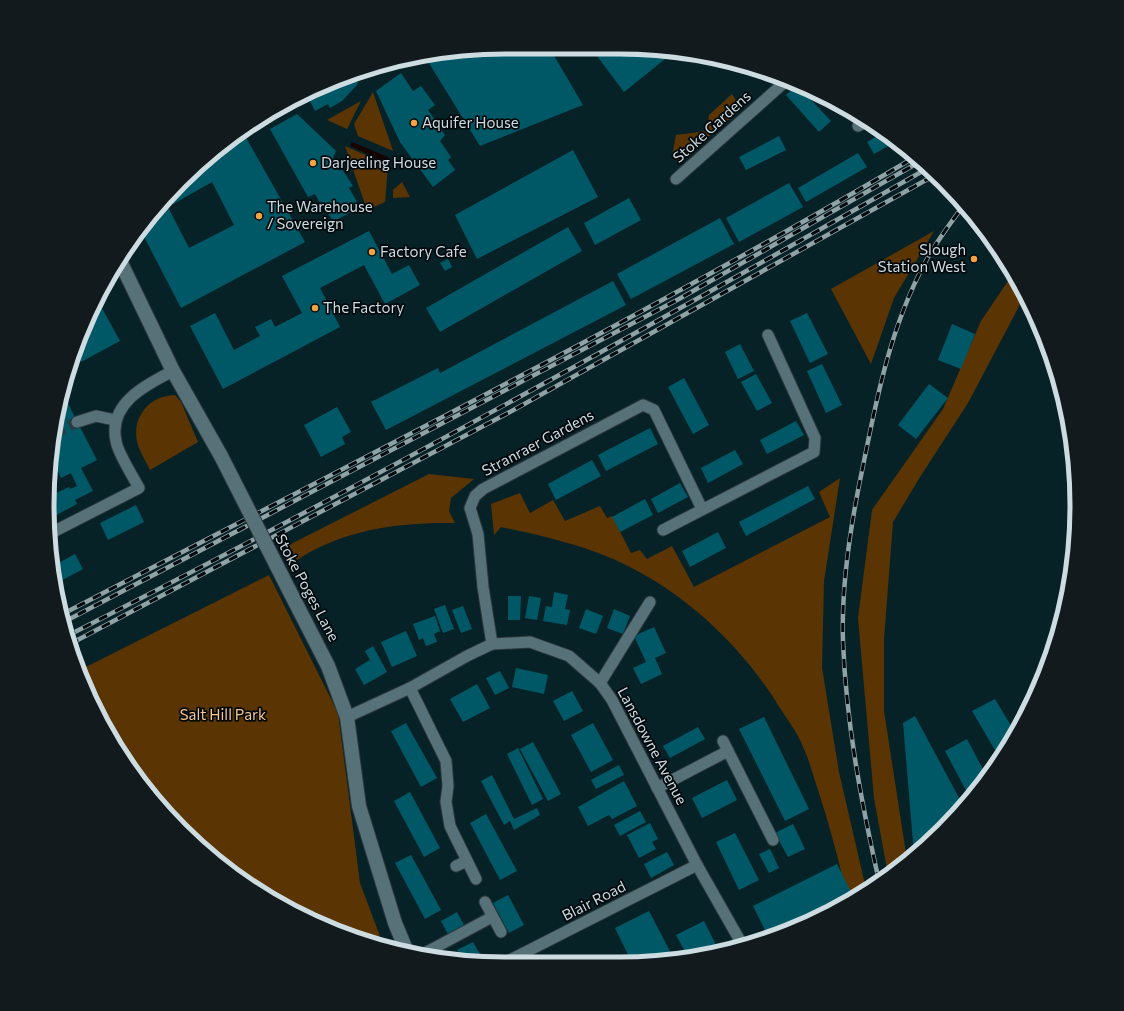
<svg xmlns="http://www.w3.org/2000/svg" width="1124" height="1011" viewBox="0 0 1124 1011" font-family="Commissioner,sans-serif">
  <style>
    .green { fill: #5a3503 }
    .water { fill: #160400 }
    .building { fill: #005867; fill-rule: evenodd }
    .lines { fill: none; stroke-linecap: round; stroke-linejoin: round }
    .minor-tunnel { stroke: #253e43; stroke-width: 11; stroke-dasharray: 11 5.5; stroke-linecap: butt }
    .minor-casing { stroke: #2d393e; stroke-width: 13 }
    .tertiary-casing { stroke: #2d393e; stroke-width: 16 }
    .minor { stroke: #567178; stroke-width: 11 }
    .tertiary { stroke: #567178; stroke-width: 14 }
    .rail-casing { stroke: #8fa2a6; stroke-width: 4.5 }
    .rail { stroke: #02090c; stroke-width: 3; stroke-dasharray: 9; stroke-linecap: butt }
    .tertiary-bridge-casing { stroke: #2d393e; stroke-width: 16; stroke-linecap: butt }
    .tertiary-bridge { stroke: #567178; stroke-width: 14 }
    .poi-dot { fill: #f4a344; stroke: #02090c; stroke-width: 1.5 }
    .labels { text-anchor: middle; stroke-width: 3.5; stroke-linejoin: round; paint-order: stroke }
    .poi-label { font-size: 15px; fill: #cddce0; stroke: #02090c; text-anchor: start }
    .street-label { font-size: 15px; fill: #cddce0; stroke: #02090c }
    .park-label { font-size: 15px; fill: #f9c48d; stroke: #02090c }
    .rim { fill: none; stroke: #cddce0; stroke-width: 5 }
  </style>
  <rect width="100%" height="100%" fill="#072227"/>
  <!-- green -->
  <g class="green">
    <path d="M373,92l20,59 -35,-15 -4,-12z"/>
    <path d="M732,94l7,11 -1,7 -60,50 -6,-6 4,-21 31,-4 2,-16z"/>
    <path d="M361,101l-14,28 -20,-9z"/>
    <path d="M345,146l43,19 -3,37 -18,8z"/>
    <path d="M402,182l8,15 -17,1v-8z"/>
    <path d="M934,231l-40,67 -23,66 -40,-75z"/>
    <path d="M1012,275l13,20 -57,108 -48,74 -27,45 -9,117v72l23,149 -19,15 -14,-77 -16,-180 14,-108 71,-101 38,-88z"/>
    <path d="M175,395l6,7 17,40 -48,28c-3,-7 -8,-14 -11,-22 -10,-28 8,-52 36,-53z"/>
    <path d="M429,474l45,5 -23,19 -2,13 6,12c-55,-1 -111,6 -158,37l-8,-15z"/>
    <path d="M840,478l-16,103 -2,87 17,104 27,117 -18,11c-9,-39 -19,-77 -32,-116 -4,-12 -7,-25 -13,-37 -5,-14 -15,-26 -23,-39 -36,-59 -90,-111 -152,-142 -39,-20 -84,-30 -127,-39l-7,8 -3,-31 29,-11 10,20 23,-13 12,21 35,-15 7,12 5,-2 19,37 9,-3 7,9 25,-13 22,41 136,-70 -11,-25z"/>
    <path d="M269,575l69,138 22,170 24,64 -81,-30 -77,-48 -65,-61 -67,-100 -14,-38z"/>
  </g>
  <!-- water -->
  <path class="water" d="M352,142l36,15 -1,6 -37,-17z"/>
  <!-- building -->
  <g class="building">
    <path d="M506,47h43l34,58 -103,41 -56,-91z"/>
    <path d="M591,48h57l27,3 -51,41z"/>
    <path d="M401,73l12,18 8,-5 14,19 -7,5 17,25 -5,6 11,16 -3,3 7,10 -22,17 -33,-45 -24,-51z"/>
    <path d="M355,76l3,6 -1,3 -15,16 -12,7 -2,-4 -13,7 -8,-16 -5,2 -1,-1z"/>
    <path d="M797,85l34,36 -12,11 -33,-37z"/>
    <path d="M297,114l39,37 -3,7 7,13 2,-2 11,17 -4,2 11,19 -27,15 -6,-11 -2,1 -10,-18 -7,3 -38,-68z"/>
    <path d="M882,133l13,9 -21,12 -7,-12z"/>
    <path d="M244,134l61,108 -124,66 -41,-79 82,-83zM212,182l22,43 -45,23 -21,-41z"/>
    <path d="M779,136l7,14 -40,20 -7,-13z"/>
    <path d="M573,150l25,47 -121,62 -22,-44z"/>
    <path d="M858,153l9,14 -61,35 -8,-14z"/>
    <path d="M789,183l14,24 -64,35 -13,-24z"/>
    <path d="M629,198l12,22 -46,25 -11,-22z"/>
    <path d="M720,218l14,26 -103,55 -14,-25z"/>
    <path d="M568,227l14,24 -142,81 -14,-24z"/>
    <path d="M369,231l23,43 17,-9 11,20 -35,19 -21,-39 -44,23 20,39 -117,62 -33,-63 25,-13 19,37 26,-14 -5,-9 16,-8 4,8 27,-14 -20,-37z"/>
    <path d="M448,259l4,8 -7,4 -5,-8z"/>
    <path d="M613,281l13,24 -240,125 -15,-28 67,-34 2,5z"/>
    <path d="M97,299l23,42 -39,21 -4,-8z"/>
    <path d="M807,313l21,41 -18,9 -20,-42z"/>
    <path d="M952,324l23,10 -14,35 -23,-9z"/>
    <path d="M740,344l14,27 -16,8 -13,-27z"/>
    <path d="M822,364l20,41 -16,8 -19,-42z"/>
    <path d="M756,374l16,29 -15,8 -16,-29z"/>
    <path d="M684,378l25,47 -16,9 -25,-47z"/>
    <path d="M929,384l19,14 -32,41 -18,-14z"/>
    <path d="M63,394l34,66 -16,8 12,23 -18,9 2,4 -28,15 -1,-22 21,-10 1,2 7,-3 -6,-13 -10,5 -9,-20 4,-42z"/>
    <path d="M337,407l14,25 -9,5 3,7 -24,13 -17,-32z"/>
    <path d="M796,421l8,14 -37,19 -7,-14z"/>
    <path d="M650,428l8,16 -52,27 -8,-16z"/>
    <path d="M735,450l8,14 -35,19 -7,-15z"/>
    <path d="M592,460l9,16 -45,24 -8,-16z"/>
    <path d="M680,483l8,14 -30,16 -7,-14z"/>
    <path d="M808,486l7,13 -69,37 -7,-14z"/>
    <path d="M645,499l8,16 -33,17 -8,-15z"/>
    <path d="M136,505l8,17 -36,18 -8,-17z"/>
    <path d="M718,532l8,16 -36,19 -8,-16z"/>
    <path d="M75,554l8,15 -26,14 -2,-18z"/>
    <path d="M554,592l14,3 -3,14 5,1 -3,15 -24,-4 3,-15 6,1z"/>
    <path d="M508,596h13l-1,24h-12z"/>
    <path d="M529,596l12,2 -4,22 -12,-2z"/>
    <path d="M445,605l9,24 -11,4 -9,-24z"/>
    <path d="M463,606l9,23 -11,4 -9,-23z"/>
    <path d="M586,609l17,7 -7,18 -17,-6z"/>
    <path d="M614,609l16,7 -7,18 -16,-6z"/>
    <path d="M435,616l5,15 -6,3 3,8 -11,4 -3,-8 -4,2 -6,-16z"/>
    <path d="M654,627l12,26 -11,5 7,16 -21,10 -8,-16 13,-6 -12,-26z"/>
    <path d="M406,631l11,25 -25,11 -11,-25z"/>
    <path d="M373,646l14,26 -23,13 -9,-16 15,-9 -5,-9z"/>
    <path d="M516,668l32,7 -4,19 -32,-7z"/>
    <path d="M500,671l9,17 -14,7 -9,-17z"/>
    <path d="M477,684l13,24 -27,14 -13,-23z"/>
    <path d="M572,691l11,20 -19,10 -11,-20z"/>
    <path d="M995,699l21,35 -17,23 -27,-46z"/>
    <path d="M915,716l49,91 -50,47 -11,-131z"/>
    <path d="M764,717l45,92 -24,12 -46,-92z"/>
    <path d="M406,723l31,55 -16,9 -30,-56z"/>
    <path d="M593,723l20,37 -22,12 -20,-37z"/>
    <path d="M698,727l7,12 -35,19 -7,-12z"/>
    <path d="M967,739l19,36 -16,23 -25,-47z"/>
    <path d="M533,742l28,52 -13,7 -28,-52z"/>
    <path d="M518,748l25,51 -11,6 -25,-51z"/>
    <path d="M619,765l5,10 -28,14 -5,-9z"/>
    <path d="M492,775l22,44 23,-11 3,7 -26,15 -4,-9 -6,4 -23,-44z"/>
    <path d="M727,780l10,20 -35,18 -10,-20z"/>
    <path d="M624,781l13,25 -25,13 -3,-4 -21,11 -10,-19z"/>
    <path d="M410,792l30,56 -16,9 -30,-56z"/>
    <path d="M640,811l6,11 -26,14 -6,-11z"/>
    <path d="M486,814l31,57 -17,9 -30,-57z"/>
    <path d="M650,823l8,16 -6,3 4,7 -17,9 -12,-23z"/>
    <path d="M793,824l12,25 -17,8 -13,-24z"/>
    <path d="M735,833l24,47 -20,10 -23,-48z"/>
    <path d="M770,849l9,19 -10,5 -10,-19z"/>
    <path d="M667,852l7,13 -23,13 -7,-14z"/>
    <path d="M411,855l30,55 -16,9 -30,-56z"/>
    <path d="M837,864l14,28 -84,42 -14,-28z"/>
    <path d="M508,895l16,30 -15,8 -16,-30z"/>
    <path d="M649,911l25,48 -26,4h-16l-17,-35z"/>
    <path d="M457,912l9,17 -16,9 -9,-17z"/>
    <path d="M704,921l15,30 -31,6 -12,-22z"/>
    <path d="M473,942l10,17 -8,4 -12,-2 -6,-11z"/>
    <path d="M586,959l2,4h-10z"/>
  </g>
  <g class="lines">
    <!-- minor-tunnel -->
    <path class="minor-tunnel" d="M54,433l23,-11"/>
    <defs>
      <g id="minor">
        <path d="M858,126l8,-4"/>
        <path d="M676,179l110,-98"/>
        <path d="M77,422l19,-6 19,4"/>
        <path d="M663,530l151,-78 1,-14 -47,-103"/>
        <path d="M51,533l88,-45c-6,-12 -21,-34 -23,-47 -8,-37 29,-56 57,-70"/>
        <path d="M492,644l-9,-57 -5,-53 -8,-26 5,-12 8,-7 160,-84 11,5 48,99"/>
        <path d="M600,683l50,-81"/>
        <path d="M410,688l36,73 2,25 -2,16 4,24 26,53"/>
        <path d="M347,717l63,-29 57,-32 25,-12 38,-2 39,14 31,27 12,17 85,165 46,81"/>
        <path d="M723,741l50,99"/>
        <path d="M657,788l71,-37"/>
        <path d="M456,866l11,-5"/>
        <path d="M485,902l16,30"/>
        <path d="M423,954l69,-37"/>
        <path d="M504,963l193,-98"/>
      </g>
      <g id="tertiary">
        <path d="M120,261l53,110 48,85"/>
        <path d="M288,588l40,78 19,51 12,89 36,117 12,29"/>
      </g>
    </defs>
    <!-- minor casing -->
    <use href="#minor" class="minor-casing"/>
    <!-- tertiary casing -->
    <use href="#tertiary" class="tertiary-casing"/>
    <!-- minor -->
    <use href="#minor" class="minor"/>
    <!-- tertiary -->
    <use href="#tertiary" class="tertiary"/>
    <defs>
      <g id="rail">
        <path d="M61,615c286,-149 576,-294 854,-458"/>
        <path d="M62,623l617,-324 242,-138"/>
        <path d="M67,636c291,-148 578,-306 861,-468"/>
        <path d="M70,644l438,-231 427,-238"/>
        <path d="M879,881c-18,-80 -33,-159 -36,-240 -2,-58 8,-119 20,-175 14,-70 28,-141 63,-205 10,-19 24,-37 37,-55"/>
      </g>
    </defs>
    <!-- rail casing -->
    <use href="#rail" class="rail-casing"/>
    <!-- rail -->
    <use href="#rail" class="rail"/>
    <defs>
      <path id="tertiary-bridge" d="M221,456l67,132"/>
    </defs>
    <!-- tertiary-bridge casing -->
    <use href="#tertiary-bridge" class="tertiary-bridge-casing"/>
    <!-- tertiary-bridge -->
    <use href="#tertiary-bridge" class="tertiary-bridge"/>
  </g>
  <!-- markers -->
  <g class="poi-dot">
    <circle cx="414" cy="123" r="4"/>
    <circle cx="313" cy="163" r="4"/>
    <circle cx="259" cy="216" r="4"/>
    <circle cx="372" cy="252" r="4"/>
    <circle cx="974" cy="259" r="4"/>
    <circle cx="315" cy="308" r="4"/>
  </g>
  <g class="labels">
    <!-- poi labels -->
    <g class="poi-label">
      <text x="422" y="128">Aquifer House</text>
      <text x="321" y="168">Darjeeling House</text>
      <text x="267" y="212">The Warehouse<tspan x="267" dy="17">/ Sovereign</tspan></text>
      <text x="966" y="255" text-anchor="end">Slough<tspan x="966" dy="17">Station West</tspan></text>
      <text x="380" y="257">Factory Cafe</text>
      <text x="323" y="313">The Factory</text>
    </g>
    <!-- street labels -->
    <g class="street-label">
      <text transform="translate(712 127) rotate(-42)" y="5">Stoke Gardens</text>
      <text transform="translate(538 443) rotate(-28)" y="5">Stranraer Gardens</text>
      <text transform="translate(307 588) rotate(62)" y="5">Stoke Poges Lane</text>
      <text transform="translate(652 746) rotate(62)" y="5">Lansdowne Avenue</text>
      <text transform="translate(594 901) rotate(-27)" y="5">Blair Road</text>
    </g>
    <!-- park labels -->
    <g class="park-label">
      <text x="223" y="720">Salt Hill Park</text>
    </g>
  </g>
  <!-- crop -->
  <path d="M0 0H1124V1011H0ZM505 54H619A451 451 0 0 1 1070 505V506A451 451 0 0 1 619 957H505A451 451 0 0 1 54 506V505A451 451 0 0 1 505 54Z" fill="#121a1d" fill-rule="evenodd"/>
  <path class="rim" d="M505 54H619A451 451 0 0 1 1070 505V506A451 451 0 0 1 619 957H505A451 451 0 0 1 54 506V505A451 451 0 0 1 505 54Z"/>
</svg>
